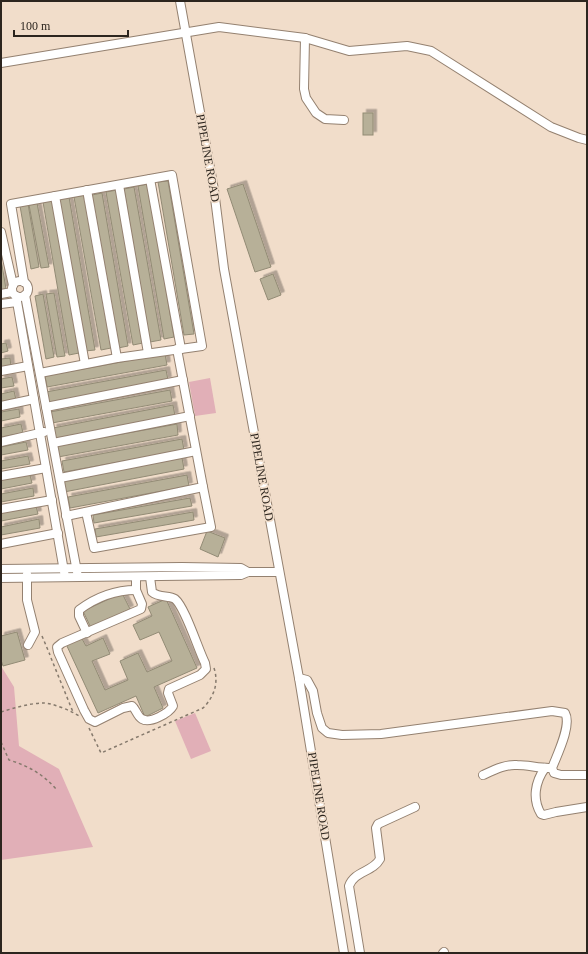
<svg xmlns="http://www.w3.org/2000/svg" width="588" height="954" viewBox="0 0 588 954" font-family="Georgia,serif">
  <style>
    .green { fill: #e1afb7 }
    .building { fill: #b7b098; stroke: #928b75; filter: url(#shadow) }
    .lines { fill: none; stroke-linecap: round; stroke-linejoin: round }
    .minor-casing { stroke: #948170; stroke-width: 10 }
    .path { stroke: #85796c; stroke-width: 1.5; stroke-dasharray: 3 3; stroke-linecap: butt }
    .minor { stroke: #fff; stroke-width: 8 }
    .labels { text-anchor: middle; stroke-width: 3.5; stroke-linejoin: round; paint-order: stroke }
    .street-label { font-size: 12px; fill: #2c251e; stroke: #f1ddca }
  </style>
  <defs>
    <filter id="shadow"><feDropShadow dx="3.5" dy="-3.5" stdDeviation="0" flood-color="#0004"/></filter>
  </defs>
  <rect width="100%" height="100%" fill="#f1ddca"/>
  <!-- green -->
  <g class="green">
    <path d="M210,378l6,35 -21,3 -6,-34z"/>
    <path d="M1,666l13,21 5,59 40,23 34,78 -92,13z"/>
    <path d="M195,713l16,38 -20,8 -16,-38z"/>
  </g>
  <!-- building -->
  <g class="building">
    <rect x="363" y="113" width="10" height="22"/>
    <path d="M168,181l26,153 -10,1 -26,-153z"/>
    <path d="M148,184l26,153 -10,2 -26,-153z"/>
    <path d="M243,184l28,83 -16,5 -28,-83z"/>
    <path d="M134,187l27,153 -11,2 -26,-153z"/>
    <path d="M117,190l26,153 -10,2 -27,-153z"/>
    <path d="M102,193l26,153 -10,2 -26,-153z"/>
    <path d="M85,195l26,153 -10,2 -27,-153z"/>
    <path d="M69,197l26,153 -10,1 -27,-152z"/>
    <path d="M53,200l26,153 -10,2 -26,-153z"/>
    <path d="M37,203l12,64 -8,1 -12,-63z"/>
    <path d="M28,204l11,63 -8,2 -11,-63z"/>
    <path d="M1,259l5,30 -5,1z"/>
    <path d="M273,274l8,21 -13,5 -8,-21z"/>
    <path d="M54,293l11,63 -8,1 -11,-63z"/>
    <path d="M43,294l11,63 -8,2 -11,-63z"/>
    <path d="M6,343l2,8 -7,2v-9z"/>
    <path d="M165,354l2,11 -120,22 -2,-11z"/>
    <path d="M10,358l1,9 -10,1v-9z"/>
    <path d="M166,370l2,10 -120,23 -2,-11z"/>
    <path d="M12,377l2,9 -13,2v-9z"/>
    <path d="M170,390l2,11 -120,22 -2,-11z"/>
    <path d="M14,391l2,9 -15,3v-9z"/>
    <path d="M173,405l2,11 -120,23 -2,-11z"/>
    <path d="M19,409l1,8 -19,4v-9z"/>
    <path d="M21,424l2,9 -22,4v-9z"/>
    <path d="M177,424l1,11 -120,22 -1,-11z"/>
    <path d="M182,439l2,11 -120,22 -2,-11z"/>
    <path d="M26,442l2,8 -27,5v-8z"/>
    <path d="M28,456l2,8 -29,5v-8z"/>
    <path d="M182,458l2,11 -120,23 -2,-11z"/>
    <path d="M30,475l2,8 -31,6v-9z"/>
    <path d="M187,475l2,11 -119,22 -2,-11z"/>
    <path d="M33,488l1,8 -33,6v-8z"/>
    <path d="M190,498l2,8 -98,17 -1,-8z"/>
    <path d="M36,506l2,8 -37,7v-8z"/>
    <path d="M193,512l1,8 -98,17 -1,-8z"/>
    <path d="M39,519l1,9 -39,7v-8z"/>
    <path d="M207,531l18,7 -7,19 -18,-8z"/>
    <path d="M122,593l8,16 -39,19 -8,-17z"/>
    <path d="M166,599l31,69 -43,19 9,21 -18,9 -9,-21 -38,17 -32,-69 15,-7 5,9 17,-8 7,16 -18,7 13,29 23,-10 -8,-19 18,-8 9,19 25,-11 -13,-29 -19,8 -7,-15 19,-9 -4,-9z"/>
    <path d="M17,632l8,28 -22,6 -2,-6v-24z"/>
  </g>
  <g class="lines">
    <defs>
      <g id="minor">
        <path d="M180,1l34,189 10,79 75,409 45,275"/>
        <path d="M305,38l-1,51 2,9 10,15 9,6 19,1"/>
        <path d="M1,63l218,-36 86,11 44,13 58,-5 24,5 120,76 28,11 8,2"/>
        <path d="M150,179l31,170"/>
        <path d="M119,185l29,168"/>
        <path d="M87,190l30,168"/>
        <path d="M55,196l30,168"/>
        <path d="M1,232l12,53"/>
        <circle cx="20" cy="289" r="8"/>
        <path d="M24,282l-13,-78 161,-29 30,171 -85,12 -77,15"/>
        <path d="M1,294l11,-2"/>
        <path d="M25,295l53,282"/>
        <path d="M16,296l49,281"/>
        <path d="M1,304l16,-2"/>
        <path d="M1,371l27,-5"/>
        <path d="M1,406l33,-7"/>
        <path d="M46,407l137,-27"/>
        <path d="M1,442l43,-10"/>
        <path d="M53,443l137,-27"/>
        <path d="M1,476l45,-8"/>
        <path d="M60,478l136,-27"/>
        <path d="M1,509l51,-9"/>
        <path d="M86,512l8,36 117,-21 -8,-40"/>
        <path d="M66,516l137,-29 -26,-138"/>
        <path d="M1,544l57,-11"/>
        <path d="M1,569l181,-2 59,1 7,4"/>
        <path d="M27,574v26l8,32 -7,13"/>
        <path d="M136,577v13l6,14 -1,5 -79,34 -5,4 1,5 26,58 5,9 6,3 28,-14 9,-2c4,3 5,10 10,13 8,5 27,-6 31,-13l-5,-13 1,-4 31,-14 6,-6 -1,-6c-7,-14 -20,-56 -30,-64 -6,-4 -16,-1 -23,-7l-2,-15"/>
        <path d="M1,578l240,-3 7,-3h31"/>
        <path d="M87,633l-8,-17v-6c16,-12 36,-20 57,-20"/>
        <path d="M299,678l8,2 6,11 4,22 5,15 6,5 14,2 39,-1 171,-23 13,2c7,12 -8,42 -13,55l2,5 7,2h26"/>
        <path d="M545,768c-10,14 -13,31 -4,46l3,1 12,-3 31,-5"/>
        <path d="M483,775c11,-5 23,-11 34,-10 11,0 21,3 32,3"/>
        <path d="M360,953l-11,-67c5,-15 24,-14 31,-27l-4,-31 2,-4 37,-17"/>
        <path d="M443,953l1,-1"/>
      </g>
    </defs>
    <!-- minor casing -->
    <use href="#minor" class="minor-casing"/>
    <!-- path -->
    <g class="path">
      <path d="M42,636l8,19"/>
      <path d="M51,658l22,54"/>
      <path d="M1,712c13,-4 29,-9 43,-9 8,0 28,8 35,13"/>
      <path d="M89,728l12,25 102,-45c11,-11 16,-25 11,-40"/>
      <path d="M1,742l8,18c20,6 35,15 48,30"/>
    </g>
    <!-- minor -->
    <use href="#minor" class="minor"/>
  </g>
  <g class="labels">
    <!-- street labels -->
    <g class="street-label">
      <text transform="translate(208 158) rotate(80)" y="4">PIPELINE ROAD</text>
      <text transform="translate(262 477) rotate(80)" y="4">PIPELINE ROAD</text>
      <text transform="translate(319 796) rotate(81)" y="4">PIPELINE ROAD</text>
    </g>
  </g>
  <!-- border -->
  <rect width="588" height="954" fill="none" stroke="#2c251e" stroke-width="4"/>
  <!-- scale -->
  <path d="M14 30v6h114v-6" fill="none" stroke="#2c251e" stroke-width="2"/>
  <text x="20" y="30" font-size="12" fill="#2c251e" stroke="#f1ddca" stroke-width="3" paint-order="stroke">100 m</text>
</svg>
